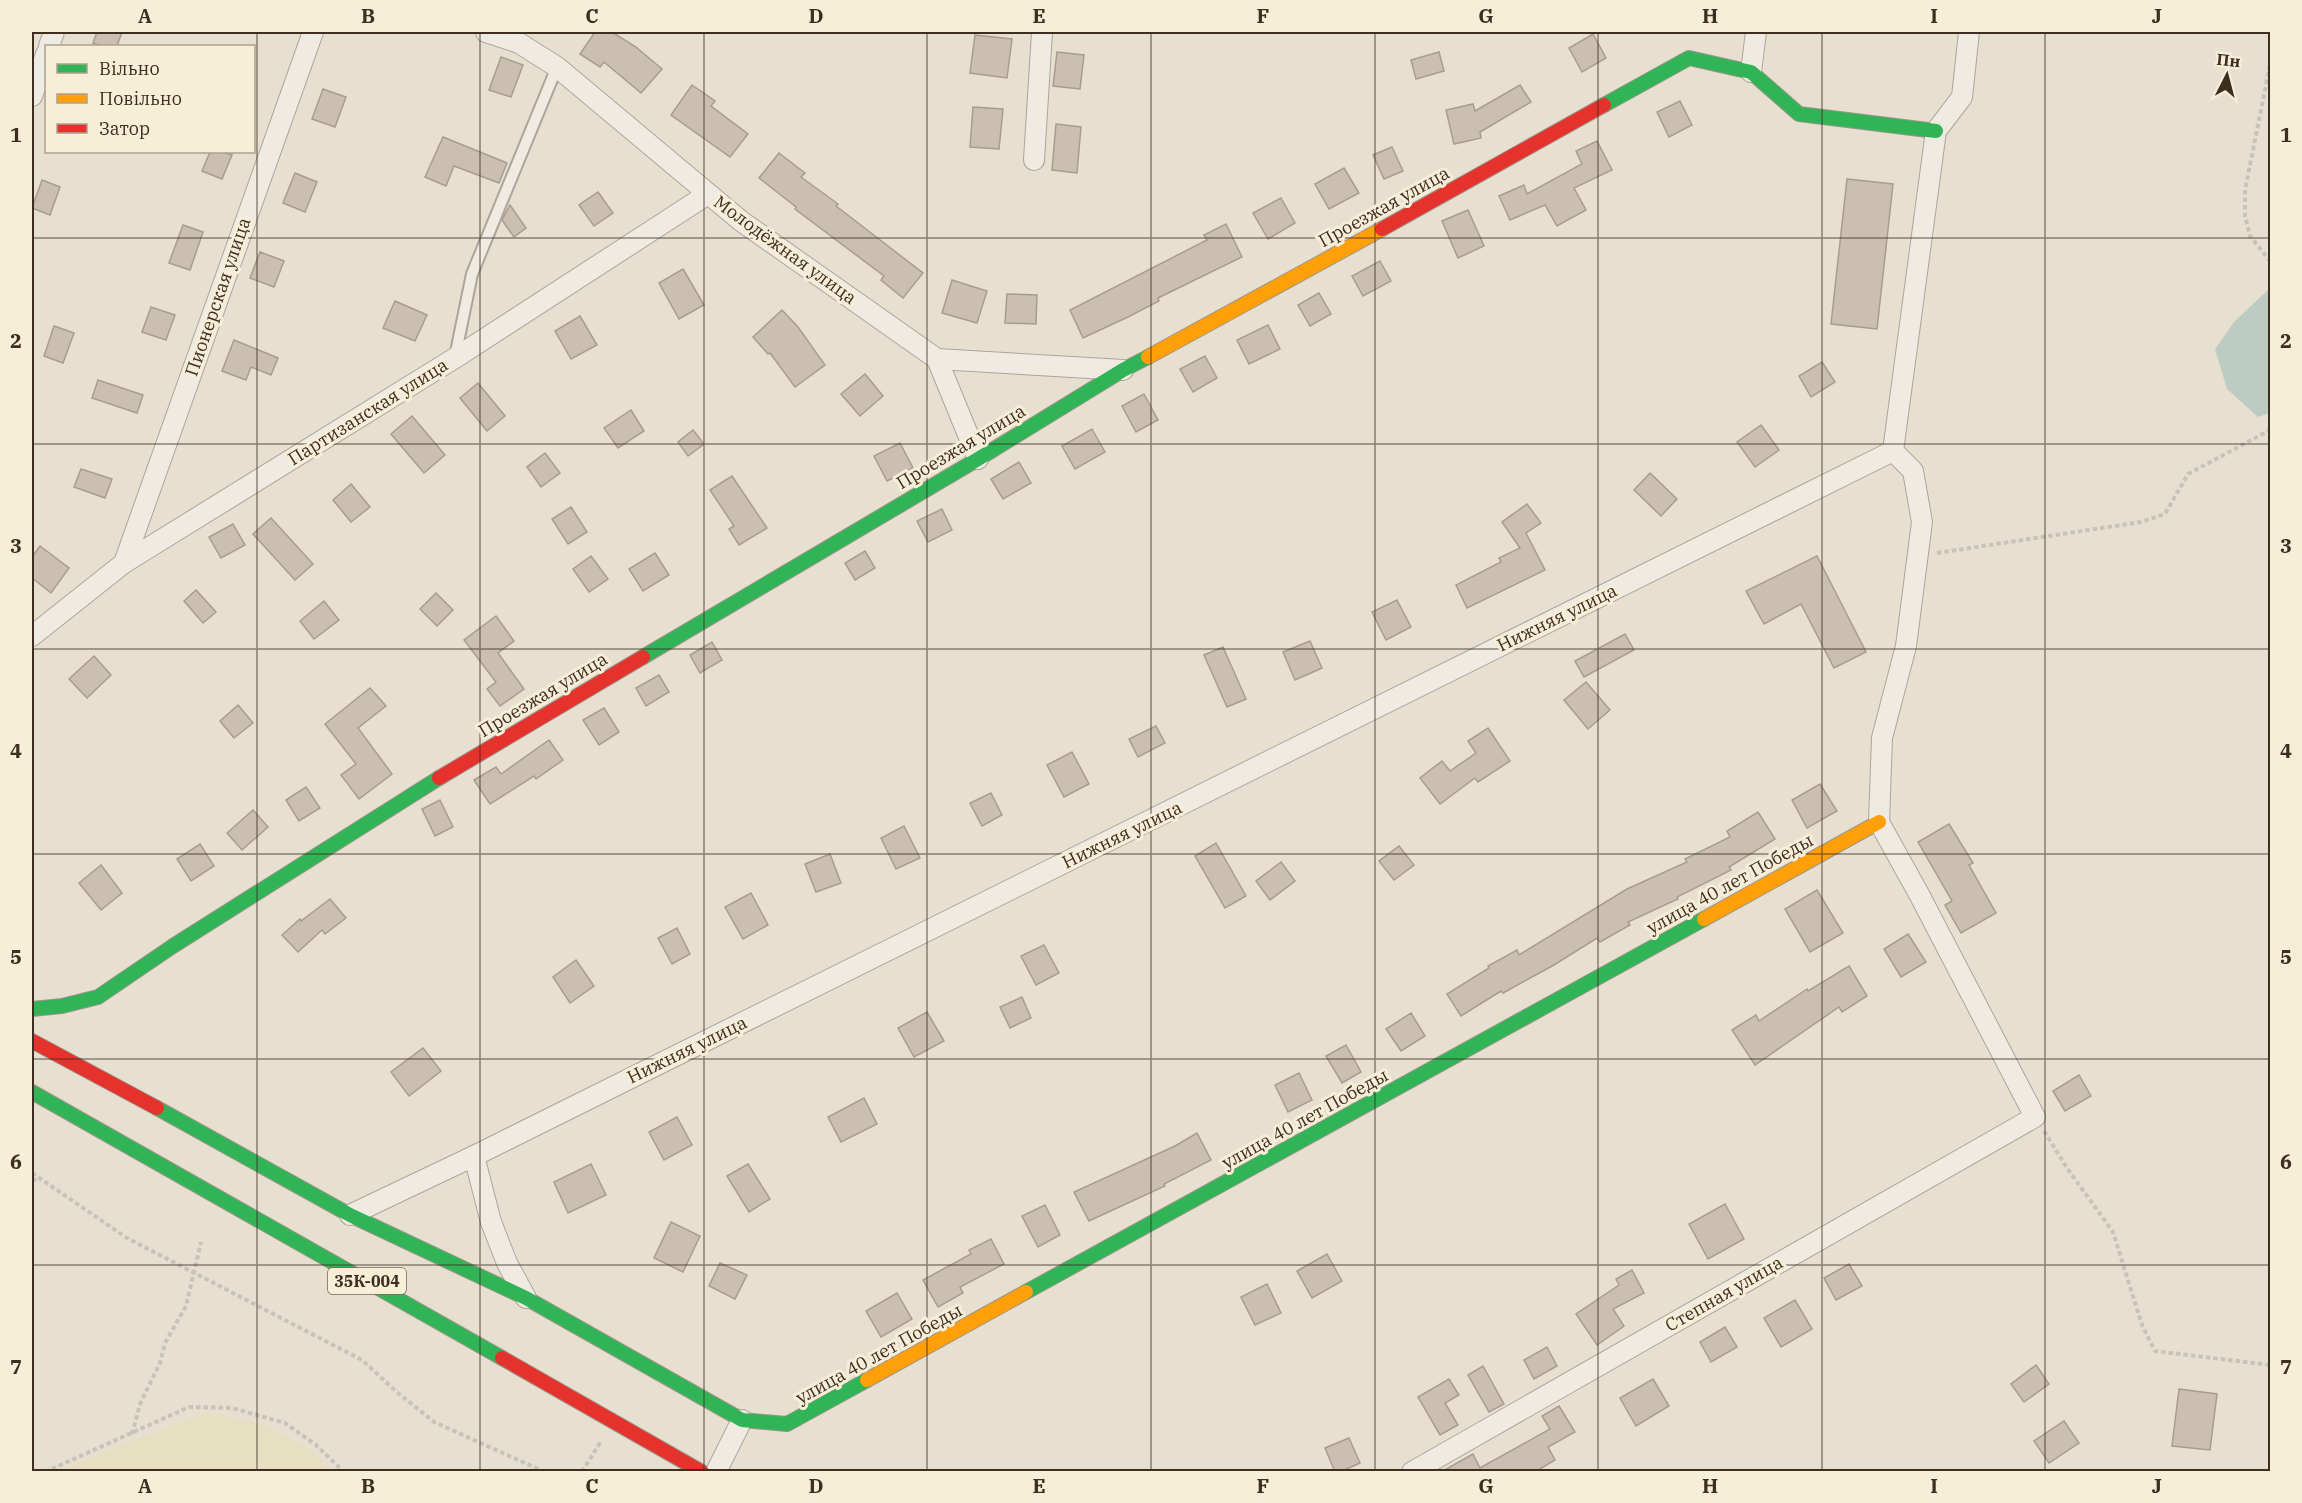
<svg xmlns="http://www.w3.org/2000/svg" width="2302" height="1503" viewBox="0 0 2302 1503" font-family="'IBM Plex Serif',serif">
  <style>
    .farmland { fill: #e6dfc2 }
    .water { fill: #bcccc2 }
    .building { fill: #cbbfb2; stroke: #a89c90; stroke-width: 1.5 }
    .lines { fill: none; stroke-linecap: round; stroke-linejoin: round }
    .lane-casing { stroke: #ada599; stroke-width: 14 }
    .street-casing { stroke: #ada599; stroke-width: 22 }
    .fast-casing { stroke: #9c958a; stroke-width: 16 }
    .slow-casing { stroke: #9c958a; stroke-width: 16 }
    .jam-casing { stroke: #9c958a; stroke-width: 16 }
    .path { stroke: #c8c2b9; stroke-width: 4; stroke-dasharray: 4.5 3; stroke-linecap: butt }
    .lane { stroke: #efebe3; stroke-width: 10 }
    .street { stroke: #efebe3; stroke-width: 20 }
    .fast { stroke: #30b455; stroke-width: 14 }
    .slow { stroke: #ff9f0a; stroke-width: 14 }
    .jam { stroke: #e5322d; stroke-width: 14 }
    .grid { fill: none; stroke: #3d2e20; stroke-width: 1.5; stroke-opacity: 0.55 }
    .labels { text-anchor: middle; stroke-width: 6; stroke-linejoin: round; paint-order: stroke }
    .shield { fill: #f7eed8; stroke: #756857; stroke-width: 1.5 }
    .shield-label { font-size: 16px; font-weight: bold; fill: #3d2e20 }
    .street-label { font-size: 18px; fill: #3d2e20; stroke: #f7eed8 }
    .neatline { fill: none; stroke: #3d2e20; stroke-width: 2 }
    .grid-label { font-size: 20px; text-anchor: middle; font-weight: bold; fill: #3d2e20 }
  </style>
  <rect width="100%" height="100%" fill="#e7e0d1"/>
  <!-- farmland -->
  <path class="farmland" d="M208,1412l59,14 39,21 27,24h-269l8,-6z"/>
  <!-- water -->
  <path class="water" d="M2270,288v125l-12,4 -31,-28 -12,-40 19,-27z"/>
  <!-- building -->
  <g class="building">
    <path d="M97,32h25l-5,14h-15l-9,-3z"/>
    <path d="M595,32h17l24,15 26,22 -21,24 -37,-31 -4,5 -20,-13z"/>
    <path d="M1593,34l13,24 -24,14 -13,-24z"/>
    <path d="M975,35l37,4 -5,39 -37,-5z"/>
    <path d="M1057,52l27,3 -4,34 -27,-3z"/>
    <path d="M1439,52l5,19 -28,8 -5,-19z"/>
    <path d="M501,57l22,8 -12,32 -22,-7z"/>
    <path d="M692,85l23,16 -4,5 37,28 -18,23 -59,-42z"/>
    <path d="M1520,85l11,17 -51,30 1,6 -27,6 -8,-34 27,-6 2,7z"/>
    <path d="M323,89l23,8 -11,30 -23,-8z"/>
    <path d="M1680,101l12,24 -23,12 -12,-25z"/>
    <path d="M973,107l30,2 -4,40 -29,-2z"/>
    <path d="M1056,124l25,3 -4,46 -25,-3z"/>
    <path d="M443,137l64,26 -8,20 -45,-17 -8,20 -21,-9z"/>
    <path d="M1597,141l15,29 -38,18 12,22 -29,16 -12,-21 -35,15 -11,-24 25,-11 3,9 55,-30 -6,-13z"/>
    <path d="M1392,147l11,24 -19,8 -11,-24z"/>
    <path d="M210,152h13l9,3 -10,24 -20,-8z"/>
    <path d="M779,153l26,20 -4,4 37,27 -2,2 87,67 -20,25 -22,-18 3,-4 -89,-67 1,-2 -37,-29z"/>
    <path d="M1344,168l15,25 -30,16 -14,-25z"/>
    <path d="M295,173l22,9 -12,30 -22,-9z"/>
    <path d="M1847,179l46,5 -16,145 -46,-5z"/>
    <path d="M42,180l18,7 -10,28 -18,-7z"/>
    <path d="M598,192l15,21 -19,13 -15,-21z"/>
    <path d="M1281,198l14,25 -27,16 -15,-26z"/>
    <path d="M510,205l16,23 -12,9 -12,-17z"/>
    <path d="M1468,210l16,36 -26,12 -16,-37z"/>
    <path d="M1226,224l16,33 -84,41 1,3 -29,15 -47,22 -13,-28 137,-70 -3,-5z"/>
    <path d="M183,225l20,7 -13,38 -21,-7z"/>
    <path d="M260,252l24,9 -10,26 -24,-9z"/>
    <path d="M1380,261l11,20 -28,15 -11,-20z"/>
    <path d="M683,269l21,36 -25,14 -20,-36z"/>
    <path d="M952,280l35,11 -10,32 -35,-10z"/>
    <path d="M1319,293l12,21 -21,12 -12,-21z"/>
    <path d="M1007,294l30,1 -1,29 -31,-1z"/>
    <path d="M395,301l32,14 -12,26 -32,-13z"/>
    <path d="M151,307l24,8 -9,25 -24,-8z"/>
    <path d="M782,310l16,17 27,38 -30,22 -25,-34 -2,1 -15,-17z"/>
    <path d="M580,316l17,29 -26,14 -16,-28z"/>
    <path d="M1268,325l12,24 -31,15 -12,-24z"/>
    <path d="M54,326l20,7 -11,30 -19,-7z"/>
    <path d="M234,340l44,18 -7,17 -20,-8 -5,13 -24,-9z"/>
    <path d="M1205,356l12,22 -24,14 -13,-23z"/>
    <path d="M1822,362l13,20 -24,15 -12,-21z"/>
    <path d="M865,374l18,22 -23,20 -19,-22z"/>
    <path d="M98,380l45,15 -6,18 -45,-15z"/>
    <path d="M478,383l27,33 -18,15 -27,-33z"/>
    <path d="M1144,394l14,26 -22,12 -14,-26z"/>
    <path d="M631,410l13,21 -26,17 -14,-20z"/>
    <path d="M412,416l33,39 -21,18 -33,-39z"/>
    <path d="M1761,425l18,25 -24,17 -18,-25z"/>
    <path d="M1092,429l13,23 -30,17 -13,-23z"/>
    <path d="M693,430l11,14 -16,12 -10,-14z"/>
    <path d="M900,443l13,25 -26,13 -13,-25z"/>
    <path d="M545,453l15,20 -19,14 -14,-20z"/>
    <path d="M1019,462l12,21 -28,16 -12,-20z"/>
    <path d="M81,469l31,10 -7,19 -31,-11z"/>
    <path d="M1650,473l27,26 -16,17 -27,-26z"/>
    <path d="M732,476l35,52 -28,17 -10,-16 5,-3 -24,-36z"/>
    <path d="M351,484l19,23 -19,15 -18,-22z"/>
    <path d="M1527,504l14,19 -15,10 19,37 -78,38 -11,-23 45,-23 -2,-4 21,-10 -18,-26z"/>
    <path d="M571,507l16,25 -19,12 -16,-25z"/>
    <path d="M942,509l10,21 -24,12 -11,-21z"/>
    <path d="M271,518l42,46 -18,16 -42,-46z"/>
    <path d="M233,524l12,21 -24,13 -12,-21z"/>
    <path d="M40,546l29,22 -18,25 -19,-15v-21z"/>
    <path d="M865,551l10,17 -20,12 -10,-17z"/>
    <path d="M655,553l14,22 -26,16 -14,-22z"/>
    <path d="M591,556l17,23 -19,13 -16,-23z"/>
    <path d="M1817,556l49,96 -32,16 -33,-64 -37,20 -18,-33z"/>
    <path d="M196,590l20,22 -13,11 -19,-22z"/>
    <path d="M436,593l17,17 -16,16 -17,-17z"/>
    <path d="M1397,600l14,27 -25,13 -14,-28z"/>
    <path d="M324,601l15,19 -25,19 -14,-18z"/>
    <path d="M496,616l18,25 -16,12 26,36 -24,17 -13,-17 9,-7 -32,-42z"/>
    <path d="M1625,634l9,16 -50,27 -9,-16z"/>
    <path d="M1310,641l12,27 -27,12 -12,-28z"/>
    <path d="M712,642l10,18 -22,13 -10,-18z"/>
    <path d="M1223,647l23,52 -19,8 -23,-52z"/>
    <path d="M94,656l17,19 -24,23 -18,-19z"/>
    <path d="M659,675l10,17 -23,14 -10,-18z"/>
    <path d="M1586,682l24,28 -22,19 -24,-29z"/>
    <path d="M370,688l16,18 -28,22 34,46 -33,25 -18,-24 15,-11 -31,-40z"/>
    <path d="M238,705l15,18 -19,15 -14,-17z"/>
    <path d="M604,708l15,24 -20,13 -16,-25z"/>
    <path d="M1156,726l9,17 -27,14 -9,-18z"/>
    <path d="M1488,728l22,33 -32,21 -3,-4 -35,26 -20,-26 22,-17 8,10 26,-18 -8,-12z"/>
    <path d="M549,740l14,20 -27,19 -2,-3 -44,28 -16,-24 22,-13 5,7z"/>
    <path d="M1072,752l17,32 -25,13 -17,-32z"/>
    <path d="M1820,784l17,27 -30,17 -15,-28z"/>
    <path d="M306,787l14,21 -21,13 -13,-21z"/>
    <path d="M991,793l11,22 -20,11 -12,-23z"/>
    <path d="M440,800l13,27 -18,9 -13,-27z"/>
    <path d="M253,810l15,17 -26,23 -15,-17z"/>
    <path d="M1758,812l17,27 -46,28 2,3 -54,27 1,2 -50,23 2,3 -30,17 -3,-4 -43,27 -51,28 -2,-2 -40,25 -14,-22 42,-26 -1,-2 29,-16 2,5 108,-66 60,-27 -2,-3 45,-22 -3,-6z"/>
    <path d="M1949,824l24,39 -4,2 27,48 -35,20 -16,-28 7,-4 -34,-59z"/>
    <path d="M904,826l16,32 -24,11 -15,-31z"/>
    <path d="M1216,843l30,53 -21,12 -30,-52z"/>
    <path d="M200,844l14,22 -23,15 -14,-22z"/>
    <path d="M1399,846l15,19 -20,15 -15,-19z"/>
    <path d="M830,854l11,29 -25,9 -11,-28z"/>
    <path d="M1281,862l14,19 -25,19 -14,-19z"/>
    <path d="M101,865l21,28 -21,17 -22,-27z"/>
    <path d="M1817,890l26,43 -33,19 -25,-43z"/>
    <path d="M751,893l17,32 -25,14 -18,-32z"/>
    <path d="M330,899l16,19 -21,16 -3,-4 -24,22 -16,-17 18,-16 1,2z"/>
    <path d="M677,928l13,26 -18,10 -14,-26z"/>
    <path d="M1908,934l18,28 -25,15 -17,-28z"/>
    <path d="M1044,945l15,28 -23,12 -15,-29z"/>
    <path d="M576,960l18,26 -24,17 -17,-26z"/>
    <path d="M1849,966l18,30 -25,16 -3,-5 -84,58 -23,-35 24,-15 3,6 48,-32 1,2z"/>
    <path d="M1022,997l9,21 -21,10 -10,-21z"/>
    <path d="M927,1012l17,29 -30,16 -16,-29z"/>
    <path d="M1411,1013l14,23 -24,15 -15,-22z"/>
    <path d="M1346,1045l15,27 -19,11 -16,-27z"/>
    <path d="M423,1048l18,23 -32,25 -18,-24z"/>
    <path d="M1299,1073l13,27 -24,12 -13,-27z"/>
    <path d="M2079,1075l12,21 -26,15 -12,-20z"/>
    <path d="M864,1098l13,26 -36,18 -13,-25z"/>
    <path d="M677,1117l15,28 -28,15 -15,-28z"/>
    <path d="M1197,1133l14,27 -47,24 1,2 -76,35 -15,-29 101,-46z"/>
    <path d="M591,1164l15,31 -38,18 -14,-31z"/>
    <path d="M748,1164l22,35 -21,13 -22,-36z"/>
    <path d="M1725,1204l19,35 -36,20 -19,-35z"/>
    <path d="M1045,1205l15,30 -22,12 -16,-31z"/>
    <path d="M671,1222l29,14 -17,36 -29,-14z"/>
    <path d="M991,1239l13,25 -44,23 3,6 -25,14 -15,-27 48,-26 -2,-4z"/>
    <path d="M1327,1254l15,27 -30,17 -15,-27z"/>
    <path d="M720,1263l27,12 -12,24 -26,-13z"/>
    <path d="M1849,1264l13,22 -26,14 -12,-22z"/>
    <path d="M1632,1270l12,23 -31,16 11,17 -27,19 -21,-31 43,-29 -3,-6z"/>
    <path d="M1267,1284l14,29 -26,12 -14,-28z"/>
    <path d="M897,1293l15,26 -31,18 -15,-26z"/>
    <path d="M1795,1300l17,29 -31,18 -17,-29z"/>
    <path d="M1725,1327l12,20 -26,15 -11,-20z"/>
    <path d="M1547,1347l10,19 -23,13 -10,-19z"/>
    <path d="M2036,1365l13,19 -25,18 -13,-18z"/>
    <path d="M1483,1366l21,38 -15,8 -21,-37z"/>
    <path d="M1449,1379l10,16 -14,8 13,22 -18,10 -22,-38z"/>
    <path d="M1653,1379l16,27 -33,20 -16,-28z"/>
    <path d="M2179,1389l38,5 -7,56 -38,-4z"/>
    <path d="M1559,1406l16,26 -27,15 7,13 -20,12h-94l32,-18 7,14 70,-39 -8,-13z"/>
    <path d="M2064,1421l15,22 -30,20 -15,-22z"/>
    <path d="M1349,1438l11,25 -20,9h-5l-10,-24z"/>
  </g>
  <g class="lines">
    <defs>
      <path id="lane" d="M455,357l17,-83 85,-207"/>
      <g id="street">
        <path d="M486,32l33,11 38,24 184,154 196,138 186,11"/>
        <path d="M49,46l5,-14"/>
        <path d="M1751,72l5,-40"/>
        <path d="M32,96l14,-42"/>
        <path d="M1034,160l8,-128"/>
        <path d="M937,359l41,100"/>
        <path d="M124,563l189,-531"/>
        <path d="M32,636l92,-73 331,-205 253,-164"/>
        <path d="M474,1156l17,66 16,41 19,35"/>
        <path d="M350,1215l124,-59 1419,-705"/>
        <path d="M716,1472l26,-52"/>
        <path d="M1412,1472l623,-355 -115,-221 -41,-74 3,-84 24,-92 16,-124 -9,-51 -20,-20 43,-320 26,-34 7,-65"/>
      </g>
      <g id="fast">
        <path d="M1604,105l85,-47 62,14 48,42 137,17"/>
        <path d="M643,657l335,-198 145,-89 25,-13"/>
        <path d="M32,1009l30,-3 36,-9 75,-51 266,-168"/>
        <path d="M32,1092l470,266"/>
        <path d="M157,1108l193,107 176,83 216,122 45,4 80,-44"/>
        <path d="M1026,1292l678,-373"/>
      </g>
      <g id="slow">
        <path d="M1148,357l234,-128"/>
        <path d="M1704,919l175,-97"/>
        <path d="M867,1380l159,-88"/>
      </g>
      <g id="jam">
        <path d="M1382,229l222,-124"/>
        <path d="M439,778l204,-121"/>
        <path d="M32,1041l125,67"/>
        <path d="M502,1358l200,114"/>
      </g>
    </defs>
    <!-- lane casing -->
    <use href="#lane" class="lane-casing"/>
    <!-- street casing -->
    <use href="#street" class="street-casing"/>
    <!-- fast casing -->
    <use href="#fast" class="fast-casing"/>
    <!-- slow casing -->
    <use href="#slow" class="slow-casing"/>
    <!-- jam casing -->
    <use href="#jam" class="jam-casing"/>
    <!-- path -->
    <g class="path">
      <path d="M2270,65l-25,125v26l5,20 20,25"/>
      <path d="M1937,553l204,-31 24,-8 23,-40 82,-44"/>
      <path d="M2044,1131l23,37 46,64 29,93 13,26 115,14"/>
      <path d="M32,1173l95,65 235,122 36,33 36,29 111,50"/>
      <path d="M32,1180l9,-1"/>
      <path d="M132,1434l8,-30 20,-41 5,-20 21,-37 15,-64"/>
      <path d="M45,1472l144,-65 43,1 53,15 31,22 28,27"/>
      <path d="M582,1472l19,-31"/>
    </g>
    <!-- lane -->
    <use href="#lane" class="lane"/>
    <!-- street -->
    <use href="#street" class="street"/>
    <!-- fast -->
    <use href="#fast" class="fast"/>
    <!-- slow -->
    <use href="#slow" class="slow"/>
    <!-- jam -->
    <use href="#jam" class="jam"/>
  </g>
  <!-- grid -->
  <path class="grid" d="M257,32v1440M480,32v1440M704,32v1440M927,32v1440M1151,32v1440M1375,32v1440M1598,32v1440M1822,32v1440M2045,32v1440M32,238h2238M32,444h2238M32,649h2238M32,854h2238M32,1059h2238M32,1265h2238"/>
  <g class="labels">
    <!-- shield labels -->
    <rect class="shield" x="328" y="1268" width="78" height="26" rx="4.5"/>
    <g class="shield-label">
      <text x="367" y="1287">35К-004</text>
    </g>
    <!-- street labels -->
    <g class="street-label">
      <text transform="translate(1384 207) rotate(-29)" y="6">Проезжая улица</text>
      <text transform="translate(785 250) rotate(36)" y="6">Молодёжная улица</text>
      <text transform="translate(218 297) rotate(-71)" y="6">Пионерская улица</text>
      <text transform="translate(368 412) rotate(-32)" y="6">Партизанская улица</text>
      <text transform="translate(961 447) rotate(-31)" y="6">Проезжая улица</text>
      <text transform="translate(1557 618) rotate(-26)" y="6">Нижняя улица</text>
      <text transform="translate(543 695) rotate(-31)" y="6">Проезжая улица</text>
      <text transform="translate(1122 835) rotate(-26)" y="6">Нижняя улица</text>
      <text transform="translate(1730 884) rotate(-29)" y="6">улица 40 лет Победы</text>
      <text transform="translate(687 1050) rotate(-26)" y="6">Нижняя улица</text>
      <text transform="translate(1305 1119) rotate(-29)" y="6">улица 40 лет Победы</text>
      <text transform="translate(1724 1294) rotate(-30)" y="6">Степная улица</text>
      <text transform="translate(879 1354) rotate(-29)" y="6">улица 40 лет Победы</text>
    </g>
  </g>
  <!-- border -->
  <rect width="2302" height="1503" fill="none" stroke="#f7eed8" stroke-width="66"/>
  <!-- legend -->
  <rect x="45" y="45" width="210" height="108" fill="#f7eed8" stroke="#ada18e" stroke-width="1.5"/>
  <rect x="57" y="64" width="30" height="9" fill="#30b455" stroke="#ada18e" stroke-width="1.5"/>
  <text x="99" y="75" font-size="18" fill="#3d2e20">Вільно</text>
  <rect x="57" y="94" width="30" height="9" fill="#ff9f0a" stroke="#ada18e" stroke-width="1.5"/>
  <text x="99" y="105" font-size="18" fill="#3d2e20">Повільно</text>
  <rect x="57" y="124" width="30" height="9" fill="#e5322d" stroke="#ada18e" stroke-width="1.5"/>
  <text x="99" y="135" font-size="18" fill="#3d2e20">Затор</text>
  <!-- north arrow -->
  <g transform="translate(2227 75) rotate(6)" stroke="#f7eed8" stroke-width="4.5" paint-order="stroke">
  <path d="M0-4.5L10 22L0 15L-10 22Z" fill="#3d2e20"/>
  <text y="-9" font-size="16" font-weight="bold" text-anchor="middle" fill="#3d2e20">Пн</text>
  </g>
  <rect x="33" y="33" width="2236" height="1437" class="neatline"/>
  <g class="grid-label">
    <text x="145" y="23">A</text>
    <text x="368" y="23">B</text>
    <text x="592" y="23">C</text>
    <text x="816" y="23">D</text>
    <text x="1039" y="23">E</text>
    <text x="1263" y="23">F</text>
    <text x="1486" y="23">G</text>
    <text x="1710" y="23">H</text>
    <text x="1934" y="23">I</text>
    <text x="2157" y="23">J</text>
    <text x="16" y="142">1</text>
    <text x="2286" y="142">1</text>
    <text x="16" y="348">2</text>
    <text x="2286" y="348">2</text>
    <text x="16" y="553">3</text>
    <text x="2286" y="553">3</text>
    <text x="16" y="758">4</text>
    <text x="2286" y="758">4</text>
    <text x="16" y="964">5</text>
    <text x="2286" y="964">5</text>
    <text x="16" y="1169">6</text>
    <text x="2286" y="1169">6</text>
    <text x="16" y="1374">7</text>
    <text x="2286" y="1374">7</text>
    <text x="145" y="1493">A</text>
    <text x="368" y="1493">B</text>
    <text x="592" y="1493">C</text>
    <text x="816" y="1493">D</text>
    <text x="1039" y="1493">E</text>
    <text x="1263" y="1493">F</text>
    <text x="1486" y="1493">G</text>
    <text x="1710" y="1493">H</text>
    <text x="1934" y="1493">I</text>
    <text x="2157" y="1493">J</text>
  </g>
</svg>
